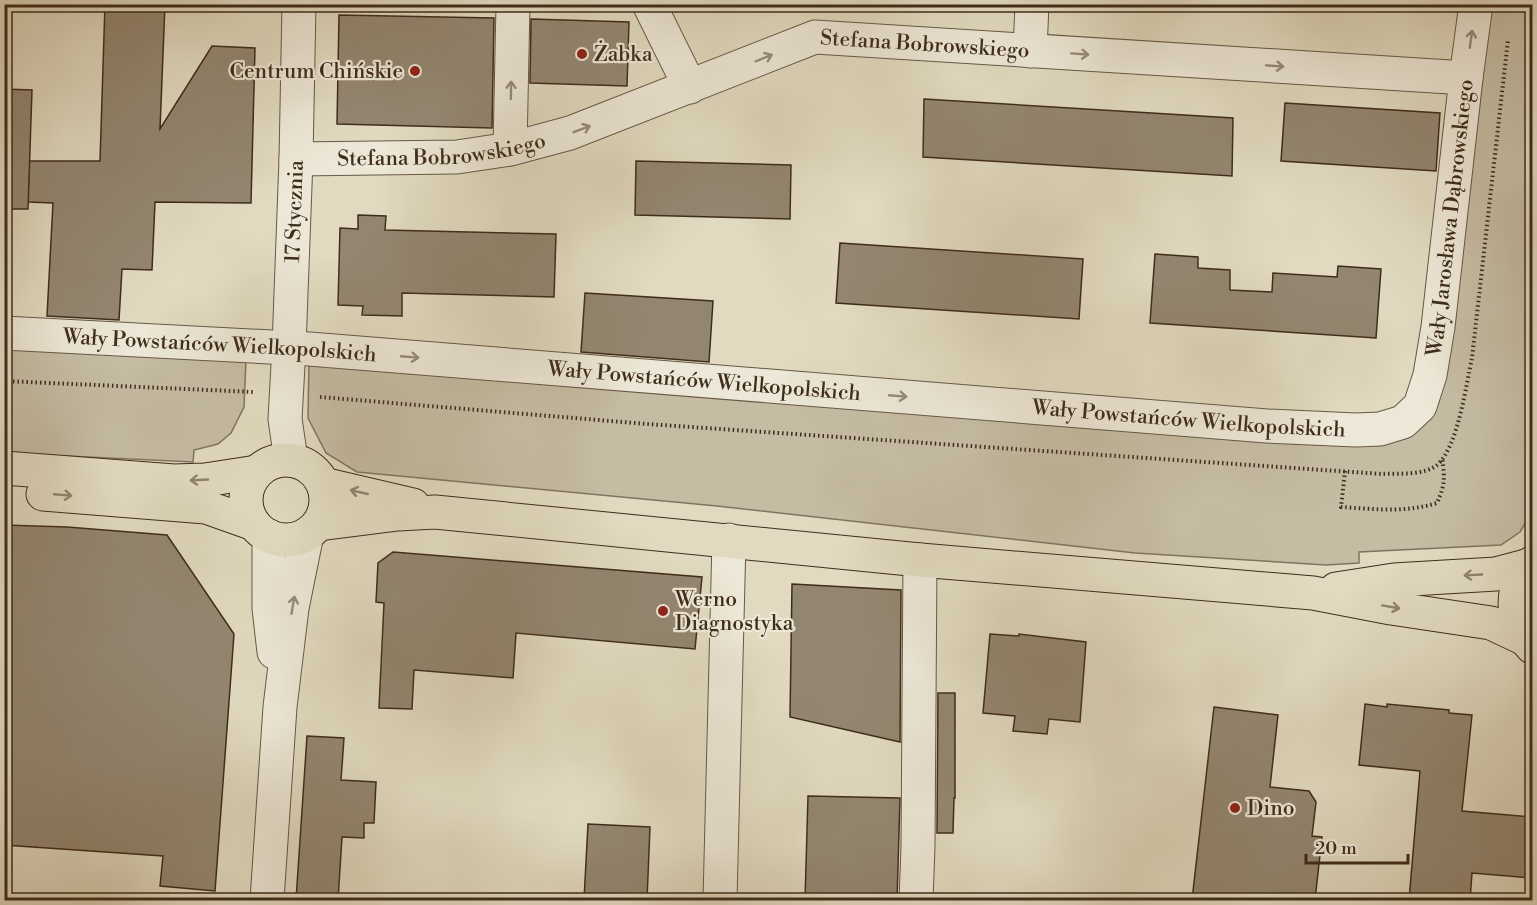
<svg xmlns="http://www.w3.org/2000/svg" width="1537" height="905" viewBox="0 0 1537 905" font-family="'Libre Bodoni',serif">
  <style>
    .green { fill: #c5bca4; stroke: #827460; stroke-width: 1.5 }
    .building { fill: #938671; stroke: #3f2c1c; stroke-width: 1.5 }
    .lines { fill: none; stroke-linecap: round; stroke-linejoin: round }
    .minor-casing { stroke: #685845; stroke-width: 35 }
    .major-casing { stroke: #3f2c1c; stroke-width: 35 }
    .path { stroke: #3f2c1c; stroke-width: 4; stroke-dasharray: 1.5 3; stroke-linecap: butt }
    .minor { stroke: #ece7d6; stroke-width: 33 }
    .major { stroke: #e1dac0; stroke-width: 33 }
    .oneway { stroke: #968a79 }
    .oneway2 { stroke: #90836e }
    .poi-dot { fill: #8f2418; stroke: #ece7d6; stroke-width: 2 }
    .labels { text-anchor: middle; stroke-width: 4.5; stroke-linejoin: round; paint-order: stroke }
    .street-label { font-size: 21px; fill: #3f2c1c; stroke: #ece7d6 }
    .poi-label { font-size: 21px; fill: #3f2c1c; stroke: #ece7d6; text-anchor: start }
  </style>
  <rect width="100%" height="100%" fill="#e1dac0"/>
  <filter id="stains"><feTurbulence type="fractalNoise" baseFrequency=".00333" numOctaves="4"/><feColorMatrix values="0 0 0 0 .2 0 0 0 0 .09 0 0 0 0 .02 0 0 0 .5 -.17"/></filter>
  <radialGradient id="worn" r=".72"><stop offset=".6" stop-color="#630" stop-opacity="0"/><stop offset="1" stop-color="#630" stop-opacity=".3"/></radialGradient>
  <!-- green -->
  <g class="green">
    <path d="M1489,5h43v485l-2,25 -10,17 -19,13 -142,7v11l-33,2 -191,-12 -418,-47 -360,-34 -31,-19 -18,-35 1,-57 1101,75 29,-34z"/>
    <path d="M5,345l241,14 -2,48 -13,26 -13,11 -24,6 -1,12 -188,-9z"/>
  </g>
  <!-- building -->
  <g class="building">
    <path d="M105,4h60l-5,125 52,-83 43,2 -4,155 -96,-1 -3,68 -30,-1 -3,51 -72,-4 6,-113 -25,-1 1,-41h71z"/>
    <path d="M339,15l155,3 -2,110 -155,-4z"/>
    <path d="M531,19l98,3 -2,64 -97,-3z"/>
    <path d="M4,89l28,1 -4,119h-24z"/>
    <path d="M924,99l309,19 -1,58 -309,-19z"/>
    <path d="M1285,103l155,10 -4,58 -155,-10z"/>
    <path d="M636,161l155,4 -1,54 -155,-4z"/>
    <path d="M358,215l28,1 -1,14 171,4 -2,63 -152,-4v23l-40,-1 1,-9 -25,-1 2,-77 18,1z"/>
    <path d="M840,243l243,16 -4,60 -243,-16z"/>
    <path d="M1155,254l43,3v11l32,2v20l42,2 1,-19 64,4 1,-11 43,3 -5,69 -226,-15z"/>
    <path d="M585,293l128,8 -4,61 -128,-10z"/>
    <path d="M4,525l63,2 100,8 67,99 -19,257 -55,-5 3,-30 -159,-11z"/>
    <path d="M393,552l309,25 -7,72 -179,-16 -3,45 -99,-8 -2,39 -33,-1 5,-105 -8,-1 2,-39z"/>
    <path d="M792,584l109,6 -1,152 -110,-25z"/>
    <path d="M990,634l29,2v-2l67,8 -6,80 -31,-3 -2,15 -34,-3 2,-15 -32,-3z"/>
    <path d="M938,693h17v105h-1l-1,35h-16z"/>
    <path d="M1365,704l22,3v-3l62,6v3l23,2 -10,96 71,6v61l-61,-5 -2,27h-61l11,-129 -61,-6z"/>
    <path d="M1214,707l64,8 -8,72 39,4 7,11 -4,34 10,1 -7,63h-123z"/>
    <path d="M307,736l37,2 -3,42 35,2 -2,41h-10v15l-22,-1 -4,63h-42z"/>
    <path d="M808,796l92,2 -3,102h-92z"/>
    <path d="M588,824l62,3 -3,73h-63z"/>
  </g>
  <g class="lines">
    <defs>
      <g id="minor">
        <path d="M649,4l41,83"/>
        <path d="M1030,51l2,-47"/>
        <path d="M510,149l3,-145"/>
        <path id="s1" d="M296,159l161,-2 53,-8 60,-16 245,-96 651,41"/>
        <path id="s2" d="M4,333l305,16 958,77 89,4 24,-1 23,-7 17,-16 10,-31 8,-48 28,-249 10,-74"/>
        <path id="s3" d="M291,460l-6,-41 4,-72 7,-188 3,-155"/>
        <path d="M269,536v72l5,44"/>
        <path d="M267,900l13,-193 12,-99 15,-74"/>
        <path d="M720,900l9,-360"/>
        <path d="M916,900l2,-53 2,-287"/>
      </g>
      <g id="major">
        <circle cx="286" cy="500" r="40"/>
        <path d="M4,468l170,13 31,-1 52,-8"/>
        <path d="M323,484l90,21"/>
        <path d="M43,494l163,13 48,17"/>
        <path d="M319,524l79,-10 37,-2 485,48 393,33 78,15 100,15 34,16"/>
        <path d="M1532,563c-24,24 -21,60 0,84"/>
        <path d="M1336,589l58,-9 102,-6 34,-9"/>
      </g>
    </defs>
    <!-- minor casing -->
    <use href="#minor" class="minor-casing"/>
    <!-- major casing -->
    <use href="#major" class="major-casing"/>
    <!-- path -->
    <g class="path">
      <path d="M4,381l250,11"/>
      <path d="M320,397l327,27 735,50c17,-1 41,2 55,-9 21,-18 29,-80 35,-107l36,-318"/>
      <path d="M1345,471l-4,36c32,2 65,6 96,-4 8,-18 8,-25 5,-45"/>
    </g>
    <!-- minor -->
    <use href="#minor" class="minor"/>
    <!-- major -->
    <use href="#major" class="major"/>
  </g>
  <!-- one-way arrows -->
  <defs><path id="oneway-shaft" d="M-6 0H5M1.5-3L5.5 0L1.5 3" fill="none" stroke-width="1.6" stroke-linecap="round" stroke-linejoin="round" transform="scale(1.5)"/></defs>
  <g class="oneway">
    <use href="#oneway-shaft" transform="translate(1471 39) rotate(-82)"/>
    <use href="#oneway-shaft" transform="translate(1080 54) rotate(4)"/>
    <use href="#oneway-shaft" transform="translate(764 58) rotate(-22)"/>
    <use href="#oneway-shaft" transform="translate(1275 66) rotate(4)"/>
    <use href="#oneway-shaft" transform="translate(511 90) rotate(-89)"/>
    <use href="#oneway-shaft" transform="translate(582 129) rotate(-21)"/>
    <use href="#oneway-shaft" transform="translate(410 357) rotate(5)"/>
    <use href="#oneway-shaft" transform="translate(898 396) rotate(5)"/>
    <use href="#oneway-shaft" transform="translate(293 605) rotate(-80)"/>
  </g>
  <g class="oneway2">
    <use href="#oneway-shaft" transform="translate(199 480) rotate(177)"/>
    <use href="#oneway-shaft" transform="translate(359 492) rotate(-167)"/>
    <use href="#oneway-shaft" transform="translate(63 495) rotate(5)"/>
    <use href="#oneway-shaft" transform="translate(1473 575) rotate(177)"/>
    <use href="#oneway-shaft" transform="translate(1391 607) rotate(10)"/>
  </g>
  <!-- markers -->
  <g class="poi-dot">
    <circle cx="582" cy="54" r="6"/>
    <circle cx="415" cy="71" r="6"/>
    <circle cx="663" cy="611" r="6"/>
    <circle cx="1235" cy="808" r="6"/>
  </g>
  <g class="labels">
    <!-- street labels -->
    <g class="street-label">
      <text dy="7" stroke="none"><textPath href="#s1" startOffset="650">Stefana Bobrowskiego</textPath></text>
      <text dy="7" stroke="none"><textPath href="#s1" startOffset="146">Stefana Bobrowskiego</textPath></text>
      <text dy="7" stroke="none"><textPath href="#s3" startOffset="249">17 Stycznia</textPath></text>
      <text dy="7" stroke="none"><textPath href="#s2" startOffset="1618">Wały Jarosława Dąbrowskiego</textPath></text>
      <text dy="7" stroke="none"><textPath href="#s2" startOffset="216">Wały Powstańców Wielkopolskich</textPath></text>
      <text dy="7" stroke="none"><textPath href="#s2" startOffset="702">Wały Powstańców Wielkopolskich</textPath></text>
      <text dy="7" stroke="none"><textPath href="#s2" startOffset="1188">Wały Powstańców Wielkopolskich</textPath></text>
    </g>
    <!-- poi labels -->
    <g class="poi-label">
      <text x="594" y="61">Żabka</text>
      <text x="403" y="78" text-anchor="end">Centrum Chińskie</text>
      <text x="675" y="606">Werno<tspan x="675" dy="24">Diagnostyka</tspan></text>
      <text x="1247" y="815">Dino</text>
    </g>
  </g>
  <!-- margin -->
  <rect width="1537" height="905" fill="none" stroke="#e1dac0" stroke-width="24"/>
  <rect x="6" y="6" width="1525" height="893" fill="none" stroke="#3f2c1c" stroke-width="3"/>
  <rect x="12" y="12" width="1513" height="881" fill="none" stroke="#3f2c1c" stroke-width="1.5"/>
  <!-- scale -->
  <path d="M1306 854v9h102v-9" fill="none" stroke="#3f2c1c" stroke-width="3"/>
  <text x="1315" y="854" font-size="18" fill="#3f2c1c" stroke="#ece7d6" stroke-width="4.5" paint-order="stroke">20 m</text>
  <rect width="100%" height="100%" filter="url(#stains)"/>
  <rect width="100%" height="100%" fill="url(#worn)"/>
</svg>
